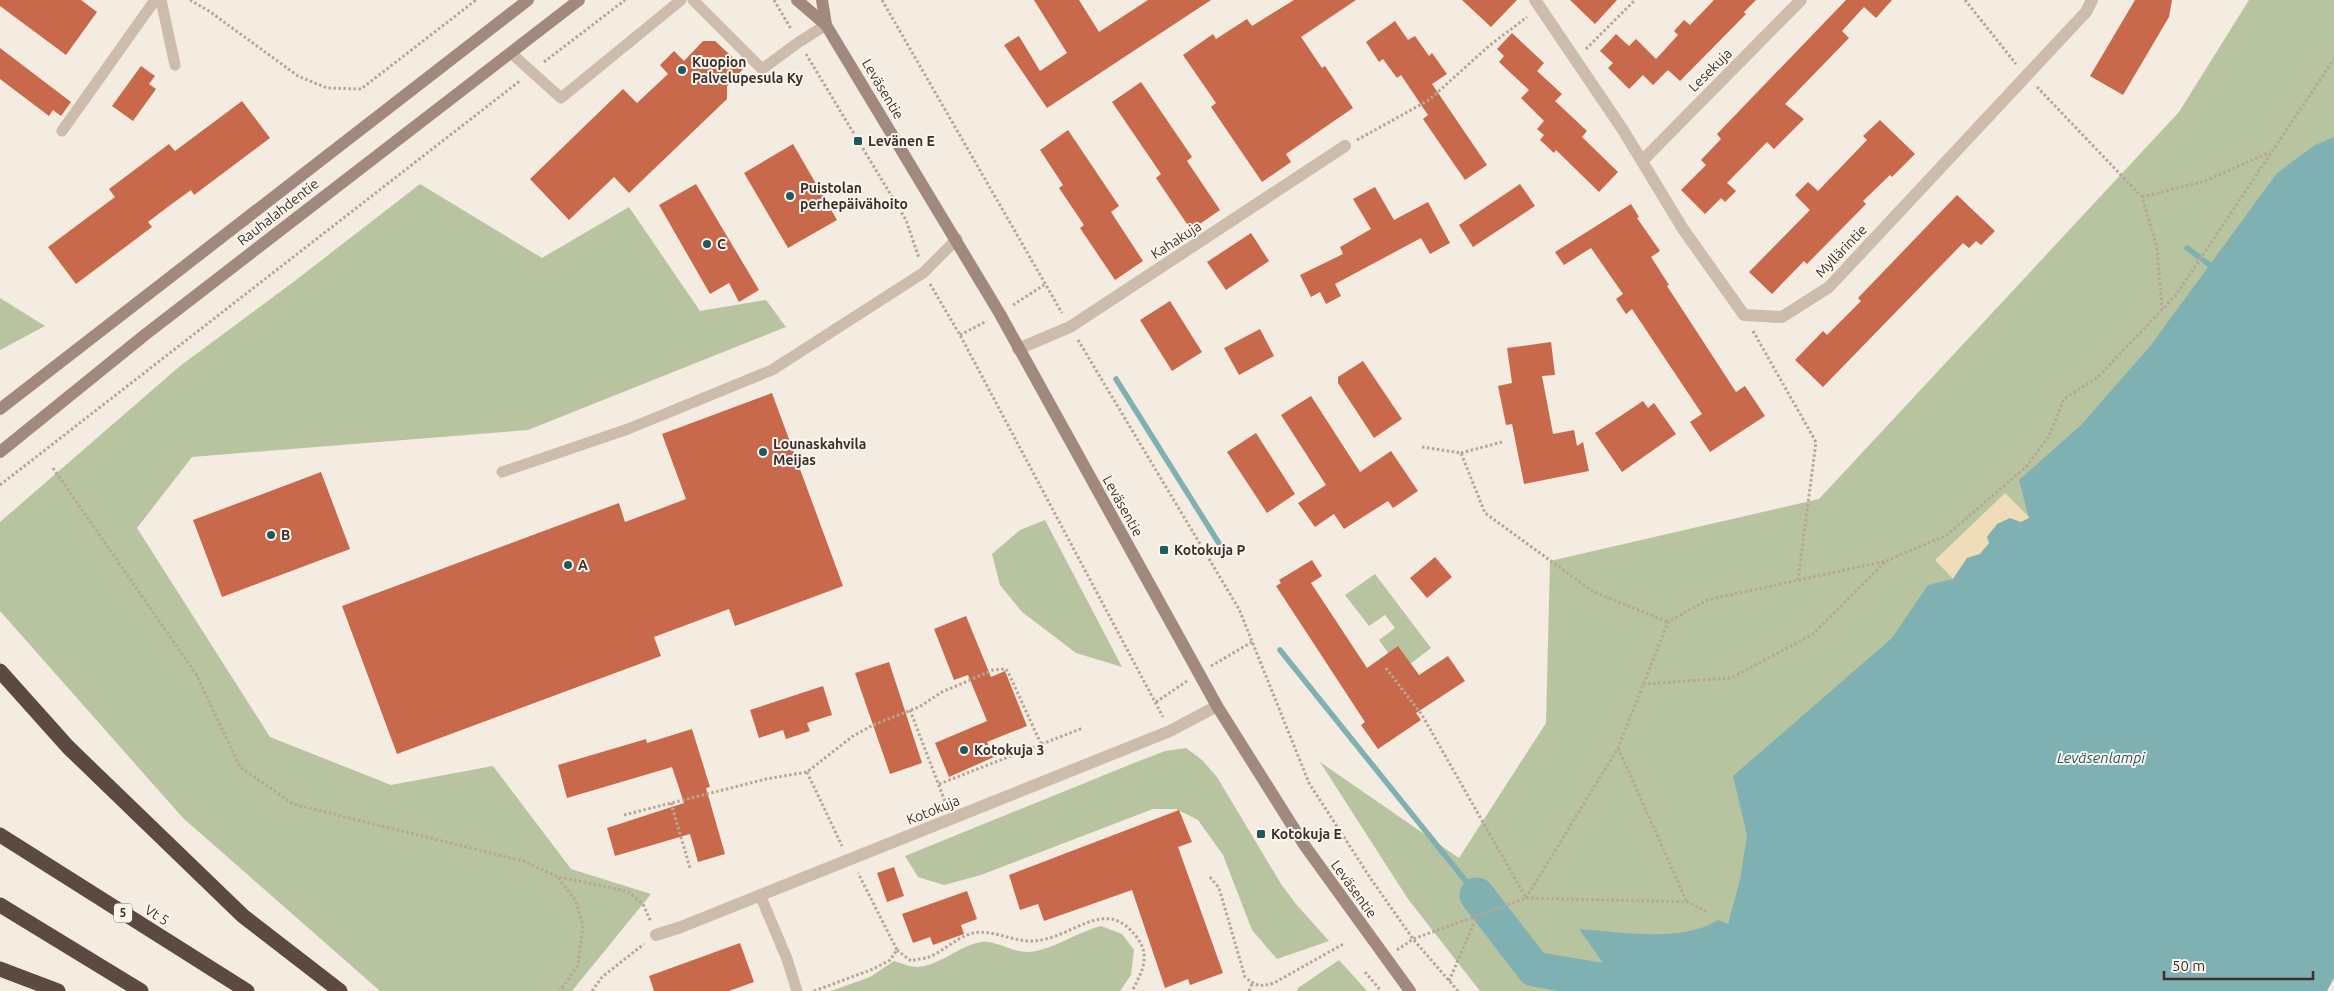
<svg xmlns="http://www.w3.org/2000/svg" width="2334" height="991" viewBox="0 0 2334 991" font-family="Ubuntu,sans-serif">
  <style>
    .green { fill: #b8c4a0 }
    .sand { fill: #efdcb8 }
    .water { fill: #7fb0b2 }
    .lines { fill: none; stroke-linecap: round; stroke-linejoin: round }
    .stream { stroke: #7fb0b2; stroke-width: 5.5 }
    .river { stroke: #7fb0b2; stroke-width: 35 }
    .building { fill: #c8694b }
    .path { stroke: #b9a596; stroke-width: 3; stroke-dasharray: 2.5 2.5; stroke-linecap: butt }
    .lane { stroke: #cdbbac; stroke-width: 11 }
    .street { stroke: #cdbbac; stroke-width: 12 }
    .secondary { stroke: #a18a7d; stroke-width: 12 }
    .highway { stroke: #5c4a42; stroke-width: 15 }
    .poi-dot { fill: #1f5a5e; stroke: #fbf5ee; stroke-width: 2 }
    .labels { text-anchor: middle; stroke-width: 4; stroke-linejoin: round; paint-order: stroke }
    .shield { fill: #fbf5ee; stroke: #756b66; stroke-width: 1 }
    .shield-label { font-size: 12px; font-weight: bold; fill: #3b302b }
    .poi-label { font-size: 14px; font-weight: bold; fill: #3b302b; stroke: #fbf5ee; text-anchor: start }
    .street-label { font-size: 14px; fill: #3b302b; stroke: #fbf5ee }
    .water-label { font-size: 15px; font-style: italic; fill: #1f5a5e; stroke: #fbf5ee }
  </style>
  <rect width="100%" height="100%" fill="#f4ebe1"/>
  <!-- green -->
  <g class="green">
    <path d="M2249,0h85v217l-613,774h-241l-72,-92 -88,-137 139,96 87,-135 4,-162 269,-62 360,-387z"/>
    <path d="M420,184l122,74 87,-51 71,104 66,-11 20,27 -258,103 -336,27 -55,71 133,209 121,48 102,-19 78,103 80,25 -79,97h-192l-197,-173 -183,-207v-89l180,-156 116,-86z"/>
    <path d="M0,298l45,28 -45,24z"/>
    <path d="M1045,520l77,147 -46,-14 -54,-41 -22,-27 -8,-31 28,-24z"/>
    <path d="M1375,574l56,74 -30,23 -22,-31 16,-12 -10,-13 -16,11 -24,-31z"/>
    <path d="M1186,748l16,12 15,17 64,107 14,19 34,38 -52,18 -25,-29 -29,-75 -25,-35 -22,-11h-23l-172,66 -37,10 -26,-8 -13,-21 224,-91 36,-14z"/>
    <path d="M1101,926l21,8 12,16 -3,25 -11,16h-289l39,-14 24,-16c7,2 16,6 23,6 23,-1 41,-21 64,-25 15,-2 32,11 48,10 24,-2 48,-20 72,-26z"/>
    <path d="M1339,960l28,31h-70l1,-3z"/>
  </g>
  <!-- sand -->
  <path class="sand" d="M2005,493l25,25 -43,19 3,6 -9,11 -14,4 -14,21 -18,-19z"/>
  <!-- water -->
  <path class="water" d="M2334,137v841l-7,13h-704l-44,-62c42,3 103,14 139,-9l10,4 12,-44 7,-45 -14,-59 159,-138 36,-53 25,-6 14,-21 13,-4 9,-11 -2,-6 10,-13 13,-6 11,4 8,-4 -10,-38 62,-55 70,-80 126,-172 38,-28z"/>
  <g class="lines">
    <!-- stream -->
    <g class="stream">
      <path d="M2187,248l12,9"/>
      <path d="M2203,260l7,5"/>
      <path d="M1116,379l104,166"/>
      <path d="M1280,650l197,245"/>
    </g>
    <!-- river -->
    <path class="river" d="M1477,895l57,74 83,14"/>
  </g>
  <!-- building -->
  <g class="building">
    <path d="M0,0h81l16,12 -31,43 -66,-49z"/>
    <path d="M1034,0h45l20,32 49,-32h63l-164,108 -43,-63 15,-9 21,35 27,-18z"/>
    <path d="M1294,0h62l-55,37 21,31 3,-2 28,42 -67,46 5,8 -29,20 -51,-75 5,-4 -33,-48 30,-21 3,5 31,-20 5,7z"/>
    <path d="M1462,0h55l-26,27z"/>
    <path d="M1570,0h47l-22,24z"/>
    <path d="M1714,0h42l-12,12 2,2 -66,67 -12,-11 -15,15 -10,-10 -14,14 -21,-21 5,-5 -13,-12 16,-17 13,12 7,-7 20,20 22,-24 -4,-4 10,-11 6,5z"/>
    <path d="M1846,0h46l-16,18 -12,-11 -22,24 7,7 -64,66 19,15 -30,30 -7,-7 -40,41 9,8 -11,11 -4,-4 -16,16 -24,-24 25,-25 -5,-5 20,-21 -4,-5z"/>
    <path d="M2135,0h37l-3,17 -46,78 -33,-19z"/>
    <path d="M1395,21l13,19 7,-4 14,20 3,-3 15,21 -15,10 55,81 -22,15 -42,-61 5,-4 -27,-40 -4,3 -14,-19 -4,3 -13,-20z"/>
    <path d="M1512,33l32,30 -7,8 25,23 -7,7 32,30 -5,6 36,35 -19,20 -43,-42 -2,3 -14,-13 4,-5 -7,-6 7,-8 -23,-23 8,-8 -30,-28 5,-6 -7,-7z"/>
    <path d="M703,41h12l29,27 -17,18v13l-98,94 -15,-16 -45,43 -39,-41 93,-90 14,14 31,-29 -8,-9 14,-14 10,10z"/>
    <path d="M0,48l71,54 -10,14 -8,-6 -4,6 -49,-37z"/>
    <path d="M141,66l14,10 -6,8 7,5 -23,32 -21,-15z"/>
    <path d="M1141,82l51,75 -5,4 33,49 -29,20 -35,-52 5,-4 -49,-72z"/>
    <path d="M242,101l28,37 -76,57 -3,-5 -22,16 -21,16 4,5 -76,57 -28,-37 67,-50 -6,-8 60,-45 6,7z"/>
    <path d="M1880,120l35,34 -23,23 -2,-2 -27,26 3,3 -59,60 -3,-3 -32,33 -23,-22 61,-62 -15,-15 13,-13 10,9 49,-51 -4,-4z"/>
    <path d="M1068,130l51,76 -8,6 32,49 -28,19 -35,-52 4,-3 -25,-37 4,-3 -23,-35z"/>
    <path d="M793,144l44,76 -49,28 -44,-75z"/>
    <path d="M696,184l63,106 -20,12 -10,-19 -19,11 -51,-89z"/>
    <path d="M1520,184l15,22 -62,41 -14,-22z"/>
    <path d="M1375,187l19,33 34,-18 22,41 -20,11 -9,-16 -86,46 6,12 -15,8 -6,-12 -9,5 -11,-22 43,-21 -3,-7 31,-18 -18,-30z"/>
    <path d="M1957,195l38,36 -14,14 -5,-4 -7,7 -6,-5 -140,144 -28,-27 28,-29 4,4 34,-34 -3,-3z"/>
    <path d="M1631,204l8,13 -2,1 23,33 -9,6 18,28 -2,1 69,106 9,-6 20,30 -55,36 -20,-30 12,-8 -70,-105 -6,5 -10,-15 7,-5 -32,-46 -27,17 -9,-13z"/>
    <path d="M1251,233l18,28 -43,29 -19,-28z"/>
    <path d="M1170,301l32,51 -30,19 -32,-51z"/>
    <path d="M1260,329l14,27 -35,19 -15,-27z"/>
    <path d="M1551,342l4,33 -13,1 11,58 21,-4 3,16 6,-4 6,29 -65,13 -12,-60 -6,1 -8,-39 14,-3 -5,-35z"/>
    <path d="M1363,361l39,58 -28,19 -36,-55v-6z"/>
    <path d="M772,393l71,193 -108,40 -6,-17 -75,28 7,19 -264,98 -55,-148 277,-103 6,19 61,-23 -24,-65z"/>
    <path d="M1311,396l49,76 31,-21 27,40 -25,17 -5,-7 -44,28 -10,-15 -19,13 -17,-24 28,-18 -45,-70z"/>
    <path d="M1643,401l5,7 6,-5 22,31 -54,38 -27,-39z"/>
    <path d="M1256,433l39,61 -28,19 -40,-61z"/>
    <path d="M321,472l29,77 -128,48 -29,-77z"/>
    <path d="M1435,557l17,20 -25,21 -17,-20z"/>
    <path d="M1312,560l10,16 -11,7 56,85 31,-22 21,29 29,-19 17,25 -49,32 5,7 -43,29 -17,-24 4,-3 -89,-136 5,-3 -2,-3z"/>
    <path d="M966,616l25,61 14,-6 22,55 -40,16 7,15 -45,20 -14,-34 52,-22 -19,-46 -14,5 -20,-51z"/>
    <path d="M889,662l33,101 -32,11 -35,-101z"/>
    <path d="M823,686l9,29 -25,8 3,8 -24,8 -3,-9 -24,8 -9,-28z"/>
    <path d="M692,729l18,58 -4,1 19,66 -27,8 -8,-28 -75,22 -8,-28 77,-25 -12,-36 -105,31 -9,-33 88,-26 1,4z"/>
    <path d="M1179,810l13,32 -14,5 45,126 -33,12 -2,-6 -23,9 -33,-98 -88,31 -6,-17 -18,6 -11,-35z"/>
    <path d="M894,867l10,29 -17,6 -10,-29z"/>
    <path d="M967,891l10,28 -16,6 3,9 -31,11 -3,-8 -17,6 -11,-29z"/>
    <path d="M740,943l14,39 -25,9h-75l-5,-15z"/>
  </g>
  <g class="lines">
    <!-- path -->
    <g class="path">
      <path d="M190,0l19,11 89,65 29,12 34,1 115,-89"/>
      <path d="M774,0l17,29"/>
      <path d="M882,0l180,313"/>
      <path d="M1965,0l51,64"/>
      <path d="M1586,49l49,-49"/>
      <path d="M806,54l100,166 13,38"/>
      <path d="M544,62l81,-62"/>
      <path d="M2037,87l105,110 15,51 5,61"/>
      <path d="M1357,140l72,-40 61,-55 37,-28"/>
      <path d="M2142,197l63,-16 65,-29"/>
      <path d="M930,284l30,51 203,382"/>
      <path d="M1013,305l31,-20"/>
      <path d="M1753,331l63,111 -18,138"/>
      <path d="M960,335l27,-14"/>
      <path d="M1078,340l161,269 70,174 62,96 42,60 45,52"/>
      <path d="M1422,447l39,6 24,60 107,78 76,31"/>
      <path d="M1461,453l41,-11"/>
      <path d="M53,468l143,206 44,93 53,37 230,57 35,16 69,14 16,13 8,18"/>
      <path d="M0,485l521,-405"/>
      <path d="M1211,666l41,-24"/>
      <path d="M1386,668l36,47 104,183"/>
      <path d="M1643,684l88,-6 82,-44 72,-72"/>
      <path d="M1156,702l31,-21"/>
      <path d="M910,710l36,94"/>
      <path d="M1618,748l69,154"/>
      <path d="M807,772l35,74"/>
      <path d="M939,784l144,-56"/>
      <path d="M671,803l19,65"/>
      <path d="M624,815l142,-36 41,-7 46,-36 20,-11 46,-18 23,-15 51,-22 13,-1 3,5 32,70"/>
      <path d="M1210,877l9,11 26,89c10,9 16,10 29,6l71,-40"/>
      <path d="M558,878l18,23 7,25 -5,39 -18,26"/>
      <path d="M1526,898l92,-150 50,-126 39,-22 179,-39 61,-26 81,-70 21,-29 15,-37 34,-22 78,-82 158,-236"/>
      <path d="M897,950l14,11c6,-2 13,-2 18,-4 15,-6 28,-20 44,-24 20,-4 40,9 60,8 41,-2 73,-48 105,-2 13,18 3,35 -6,52"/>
      <path d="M1397,950l16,-11 113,-41 162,4 21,11"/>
      <path d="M1365,972l16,19"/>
      <path d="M1449,981l28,-65"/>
      <path d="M592,991l10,-14 42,-33"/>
      <path d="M814,991l59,-22 17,-9 7,-10 -39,-77"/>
      <path d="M1249,991l3,-7"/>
    </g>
    <!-- lane -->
    <g class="lane">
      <path d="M161,0l14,65"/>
      <path d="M693,0l69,69 37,-27 27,-17"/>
      <path d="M511,53l50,45 120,-98"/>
      <path d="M62,131l93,-131"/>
      <path d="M502,472l126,-43 144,-59 151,-97 34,-34"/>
      <path d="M760,895l27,64 10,32"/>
    </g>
    <!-- street -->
    <g class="street">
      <path d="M1535,0l88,130 60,99 61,86 38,2 47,-30 257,-275 6,-12"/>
      <path d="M1642,161l159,-161"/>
      <path d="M1018,349l52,-22 275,-181"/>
      <path d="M656,935l25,-8 489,-196 47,-25"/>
    </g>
    <!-- secondary -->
    <g class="secondary">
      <path d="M797,0l29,25 174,289 217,392 88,140 105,145"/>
      <path d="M822,0l4,25"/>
      <path d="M0,409l528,-409"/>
      <path d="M0,452l146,-118 433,-334"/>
    </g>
    <!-- highway -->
    <g class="highway">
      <path d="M0,671l68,76 175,169 97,75"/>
      <path d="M0,835l247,156"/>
      <path d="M0,905l141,86"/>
      <path d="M0,969l58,22"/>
    </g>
  </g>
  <!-- markers -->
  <g class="poi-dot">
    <circle cx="682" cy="70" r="5"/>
    <rect x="853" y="136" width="10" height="10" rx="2.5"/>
    <circle cx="790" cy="196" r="5"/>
    <circle cx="707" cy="244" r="5"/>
    <circle cx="763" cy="452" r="5"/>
    <circle cx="271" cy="535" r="5"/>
    <rect x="1159" y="545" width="10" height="10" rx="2.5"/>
    <circle cx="568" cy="565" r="5"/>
    <circle cx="964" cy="750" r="5"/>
    <rect x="1256" y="829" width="10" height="10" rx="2.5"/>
  </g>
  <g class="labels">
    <!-- shield labels -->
    <rect class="shield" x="114" y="903.5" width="18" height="19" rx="4"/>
    <g class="shield-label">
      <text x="123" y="917">5</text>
    </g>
    <!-- poi labels -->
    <g class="poi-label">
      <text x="692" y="67">Kuopion<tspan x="692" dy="16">Palvelupesula Ky</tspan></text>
      <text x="868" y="146">Levänen E</text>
      <text x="800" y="193">Puistolan<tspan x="800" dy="16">perhepäivähoito</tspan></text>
      <text x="717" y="249">C</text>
      <text x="773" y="449">Lounaskahvila<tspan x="773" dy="16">Meijas</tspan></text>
      <text x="281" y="540">B</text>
      <text x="1174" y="555">Kotokuja P</text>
      <text x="578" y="570">A</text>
      <text x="974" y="755">Kotokuja 3</text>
      <text x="1271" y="839">Kotokuja E</text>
    </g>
    <!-- street labels -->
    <g class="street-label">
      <text transform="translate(1710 70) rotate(-45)" y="5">Lesekuja</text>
      <text transform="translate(883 89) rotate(59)" y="5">Leväsentie</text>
      <text transform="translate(278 212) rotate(-38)" y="5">Rauhalahdentie</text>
      <text transform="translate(1176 240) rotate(-33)" y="5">Kahakuja</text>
      <text transform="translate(1841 251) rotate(-46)" y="5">Myllärintie</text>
      <text transform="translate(1123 506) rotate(61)" y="5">Leväsentie</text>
      <text transform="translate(933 810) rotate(-22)" y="5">Kotokuja</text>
      <text transform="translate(1354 889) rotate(54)" y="5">Leväsentie</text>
      <text transform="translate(157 915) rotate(32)" y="5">Vt 5</text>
    </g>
    <!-- water labels -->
    <g class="water-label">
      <text x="2101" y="763">Leväsenlampi</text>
    </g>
  </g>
  <!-- scale -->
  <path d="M2164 971v8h149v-8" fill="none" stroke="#3b302b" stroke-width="2.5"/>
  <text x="2172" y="971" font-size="15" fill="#3b302b" stroke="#fbf5ee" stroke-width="4" paint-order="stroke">50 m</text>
</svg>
